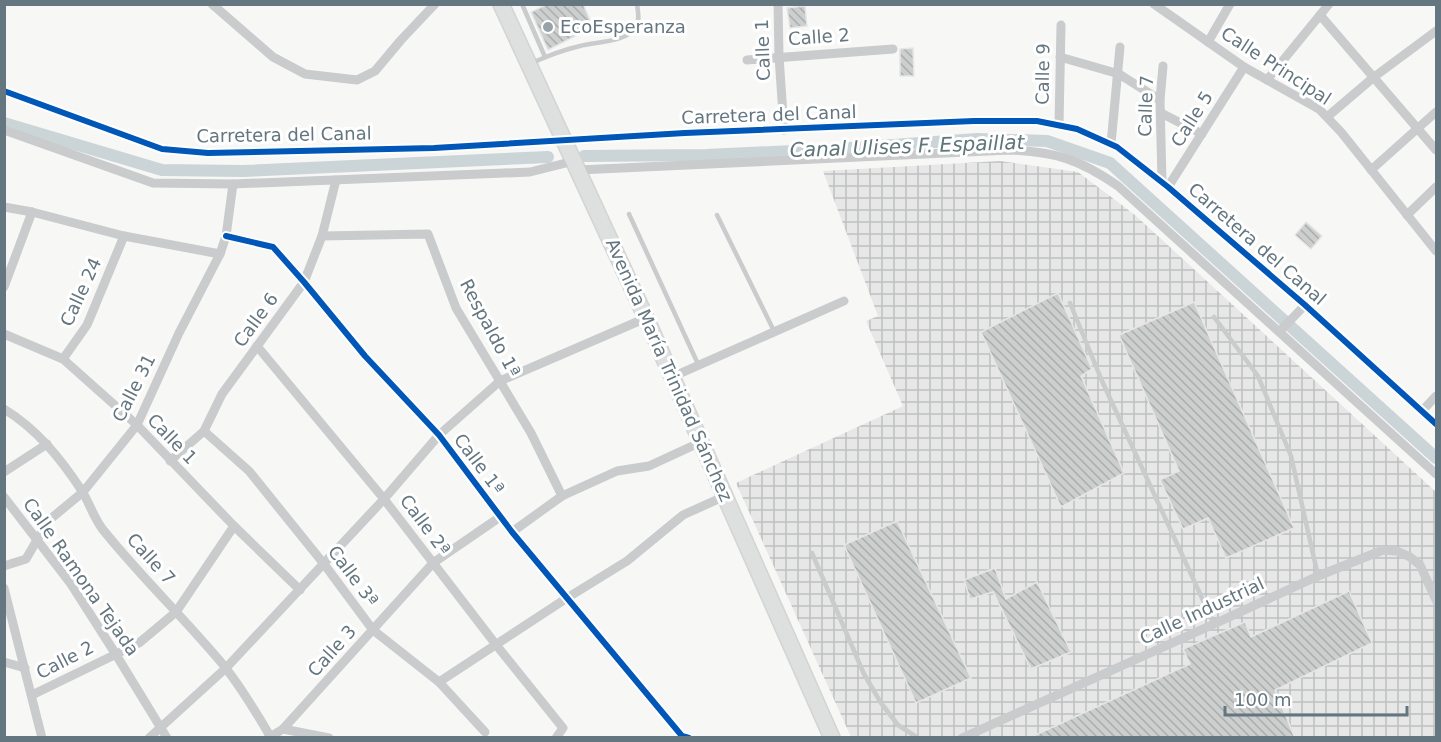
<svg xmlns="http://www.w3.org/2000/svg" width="1441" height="742" viewBox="0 0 1441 742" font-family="'DejaVu Sans',sans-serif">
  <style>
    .industrial { fill: url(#industrial-grid) }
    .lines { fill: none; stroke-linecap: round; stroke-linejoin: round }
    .canal { stroke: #cbd4d6; stroke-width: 12 }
    .building { fill: url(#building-back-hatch); stroke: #e6e6e6; stroke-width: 1.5 }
    .primary-casing { stroke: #d3d4d4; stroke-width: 18 }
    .lane { stroke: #c9cbcc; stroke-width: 4.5 }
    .street { stroke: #c9cbcc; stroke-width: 9 }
    .primary { stroke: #dedfdf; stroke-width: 15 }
    .cycleway-casing { stroke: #fff; stroke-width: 10 }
    .cycleway { stroke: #0057b8; stroke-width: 6 }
    .poi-dot { fill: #97a3a9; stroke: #fff; stroke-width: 2 }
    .labels { text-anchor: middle; stroke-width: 6; stroke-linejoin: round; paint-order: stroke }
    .poi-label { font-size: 18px; fill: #64767f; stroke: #fff; text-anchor: start }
    .street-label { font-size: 18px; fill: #64767f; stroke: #fff }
    .water-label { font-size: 20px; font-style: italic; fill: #5e757a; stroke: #fff }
  </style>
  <defs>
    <pattern id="industrial-grid" width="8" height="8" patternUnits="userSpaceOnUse" patternTransform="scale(1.5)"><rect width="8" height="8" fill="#e6e7e6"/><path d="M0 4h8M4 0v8" fill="none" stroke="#bec0c0"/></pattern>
    <pattern id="building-back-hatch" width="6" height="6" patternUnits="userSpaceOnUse" patternTransform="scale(1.5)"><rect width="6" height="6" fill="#cdcfcf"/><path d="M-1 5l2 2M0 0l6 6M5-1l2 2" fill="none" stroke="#aaadad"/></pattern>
  </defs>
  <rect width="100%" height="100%" fill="#f7f7f6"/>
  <!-- industrial -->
  <path class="industrial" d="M1000,161l78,11 57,43 301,277v245h-585l-115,-254 167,-77 -37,-85 12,-5 -55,-145z"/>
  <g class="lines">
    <!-- canal -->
    <g class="canal">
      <path d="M4,123l158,47 81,1 305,-14"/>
      <path d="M584,156l122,-1 131,-6 140,-10 70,2 63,22 326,295"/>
    </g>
  </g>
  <!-- building -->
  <g class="building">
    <path d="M548,4h35l10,23 -45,23 -17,-38z"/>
    <path d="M805,6l2,20 -17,2 -3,-20z"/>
    <path d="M913,48l1,28h-14v-27z"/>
    <path d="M1306,222l16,14 -11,13 -16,-14z"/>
    <path d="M1058,293l34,76 -11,7 43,97 -63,34 -80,-175z"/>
    <path d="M1194,302l100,226 -68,30 -18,-40 -25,11 -23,-49 19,-9 -60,-136z"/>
    <path d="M897,521l74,157 -55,25 -72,-158z"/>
    <path d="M995,568l11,31 31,-17 34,70 -40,17 -38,-77 -23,7 -6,-19z"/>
    <path d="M1349,591l23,52 -97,47 20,48h-266l161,-74 -7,-15 62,-27 6,15z"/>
  </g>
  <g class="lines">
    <defs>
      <path id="primary" d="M501,4l145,314 186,420"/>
    </defs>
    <!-- primary casing -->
    <use href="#primary" class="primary-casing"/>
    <!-- lane -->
    <g class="lane">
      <path d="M522,4l23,53"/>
      <path d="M532,63c15,-7 31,-13 48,-17 15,-4 48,-4 56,-19 4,-6 2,-15 1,-23"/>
      <path d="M629,214l69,150"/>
      <path d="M717,215l57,116"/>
      <path d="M1070,303l32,78 112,243"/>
      <path d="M1214,317l44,59 33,80 27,120"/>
      <path d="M812,553l52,121 17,29 17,22 20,13"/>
    </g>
    <!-- street -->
    <g class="street">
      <path d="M212,4l61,53 32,17 52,6 18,-9 26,-31 34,-36"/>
      <path d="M778,4l1,52 5,74"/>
      <path d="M1154,4l90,63 75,42 22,23 95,119"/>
      <path d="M1320,15l116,135"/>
      <path d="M1208,42l22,-38"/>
      <path d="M1060,57l59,17 41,26"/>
      <path d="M747,60l146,-11"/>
      <path d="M1267,80l62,-76"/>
      <path d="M4,91l158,58 46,4 226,-5 251,-15 289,-12h63l40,8 40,18 51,40 137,118 131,119"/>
      <path d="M1161,113l41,21"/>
      <path d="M1327,117l47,-40 62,-46"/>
      <path d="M1059,125l2,-100"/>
      <path d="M4,130l149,53 80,1 297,-12 44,-11"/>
      <path d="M1111,144l9,-97"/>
      <path d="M578,170l432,-20c46,2 69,9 108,36l318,288"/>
      <path d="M1371,170l65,-58"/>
      <path d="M1162,182l-2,-82 3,-34"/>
      <path d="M1168,187l76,-120"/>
      <path d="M4,207l28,5 92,24 96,18"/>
      <path d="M1407,215l29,-28"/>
      <path d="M226,236l47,11 31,35 61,74 74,79 73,97 170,204 7,2"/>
      <path d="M322,236l106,-2 28,74 75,125 31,63"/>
      <path d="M4,287l28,-75"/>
      <path d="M1280,331l25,-26"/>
      <path d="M4,334l59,25 74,66 97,101 66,64"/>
      <path d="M257,346l127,153 113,147 66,82 -7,10"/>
      <path d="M63,359l24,-34 37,-89"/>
      <path d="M672,377l172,-76"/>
      <path d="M4,409c33,20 57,50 78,82 8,13 12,28 22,40 38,47 82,89 121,136 17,22 31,45 45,69"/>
      <path d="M1422,411l14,-15"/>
      <path d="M204,431l45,40 75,93 49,66 66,52 46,50"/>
      <path d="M170,461l34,-30 18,-37 82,-112 18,-46 14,-56"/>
      <path d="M4,472l43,-28"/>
      <path d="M4,497l67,87 44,69 52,85"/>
      <path d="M512,532l50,-36 55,-25 32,-5 52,-24"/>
      <path d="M4,566l22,-7 22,-38 35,-29 54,-67 42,-92 41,-79 6,-18 7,-52"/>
      <path d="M4,588l38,150"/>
      <path d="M4,662l21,6"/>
      <path d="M439,682l128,-84 60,-37 56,-46 42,-19"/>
      <path d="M32,695l107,-52 37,-31 58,-86"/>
      <path d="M283,729l46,9"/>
      <path d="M149,738l77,-70 158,-169 55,-64 61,-54 146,-63"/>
      <path d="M268,738l15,-9 150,-166 67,-46"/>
      <path d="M962,738l252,-114 104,-48 65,-26 14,1 13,6 10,8 16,35"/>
    </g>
    <!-- primary -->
    <use href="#primary" class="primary"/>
    <defs>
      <g id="cycleway">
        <path d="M4,91l158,58 46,4 226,-5 251,-15 289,-12h63l40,8 40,18 51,40 137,118 131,119"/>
        <path d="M226,236l47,11 31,35 61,74 74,79 73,97 170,204 7,2"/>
      </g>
    </defs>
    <!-- cycleway casing -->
    <use href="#cycleway" class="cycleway-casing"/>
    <!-- cycleway -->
    <use href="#cycleway" class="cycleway"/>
  </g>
  <!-- markers -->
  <circle class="poi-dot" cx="548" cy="27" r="6"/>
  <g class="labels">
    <!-- poi labels -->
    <g class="poi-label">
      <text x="560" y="33">EcoEsperanza</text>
    </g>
    <!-- street labels -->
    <g class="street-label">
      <text transform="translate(819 37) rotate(-4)" y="6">Calle 2</text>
      <text transform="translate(763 50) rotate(-92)" y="6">Calle 1</text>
      <text transform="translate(1276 66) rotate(33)" y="6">Calle Principal</text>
      <text transform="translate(1043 74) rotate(-89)" y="6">Calle 9</text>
      <text transform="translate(1146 106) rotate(-88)" y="6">Calle 7</text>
      <text transform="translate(769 115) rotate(-2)" y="6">Carretera del Canal</text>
      <text transform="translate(1192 119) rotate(-58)" y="6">Calle 5</text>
      <text transform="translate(284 135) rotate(-1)" y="6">Carretera del Canal</text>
      <text transform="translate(1257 244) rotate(41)" y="6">Carretera del Canal</text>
      <text transform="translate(81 292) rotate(-65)" y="6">Calle 24</text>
      <text transform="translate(256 320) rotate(-54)" y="6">Calle 6</text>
      <text transform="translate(490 328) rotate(62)" y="6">Respaldo 1ª</text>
      <text transform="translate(669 370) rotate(66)" y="6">Avenida María Trinidad Sánchez</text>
      <text transform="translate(134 388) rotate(-63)" y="6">Calle 31</text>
      <text transform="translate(172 439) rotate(46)" y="6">Calle 1</text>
      <text transform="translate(479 464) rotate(53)" y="6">Calle 1ª</text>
      <text transform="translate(425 525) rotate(53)" y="6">Calle 2ª</text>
      <text transform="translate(151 559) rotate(48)" y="6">Calle 7</text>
      <text transform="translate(353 576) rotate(53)" y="6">Calle 3ª</text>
      <text transform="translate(81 577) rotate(55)" y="6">Calle Ramona Tejada</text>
      <text transform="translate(1202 611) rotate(-25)" y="6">Calle Industrial</text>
      <text transform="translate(332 651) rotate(-48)" y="6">Calle 3</text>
      <text transform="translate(65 660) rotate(-27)" y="6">Calle 2</text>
    </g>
    <!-- water labels -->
    <g class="water-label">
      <text transform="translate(907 146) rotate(-2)" y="7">Canal Ulises F. Espaillat</text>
    </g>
  </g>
  <!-- border -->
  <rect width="1441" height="742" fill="none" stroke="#64767f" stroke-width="12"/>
  <!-- scale -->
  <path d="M1225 706v9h182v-9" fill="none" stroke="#64767f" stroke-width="3"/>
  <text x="1234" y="706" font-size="18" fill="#64767f" stroke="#ffffff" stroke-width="4.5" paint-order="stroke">100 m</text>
</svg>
